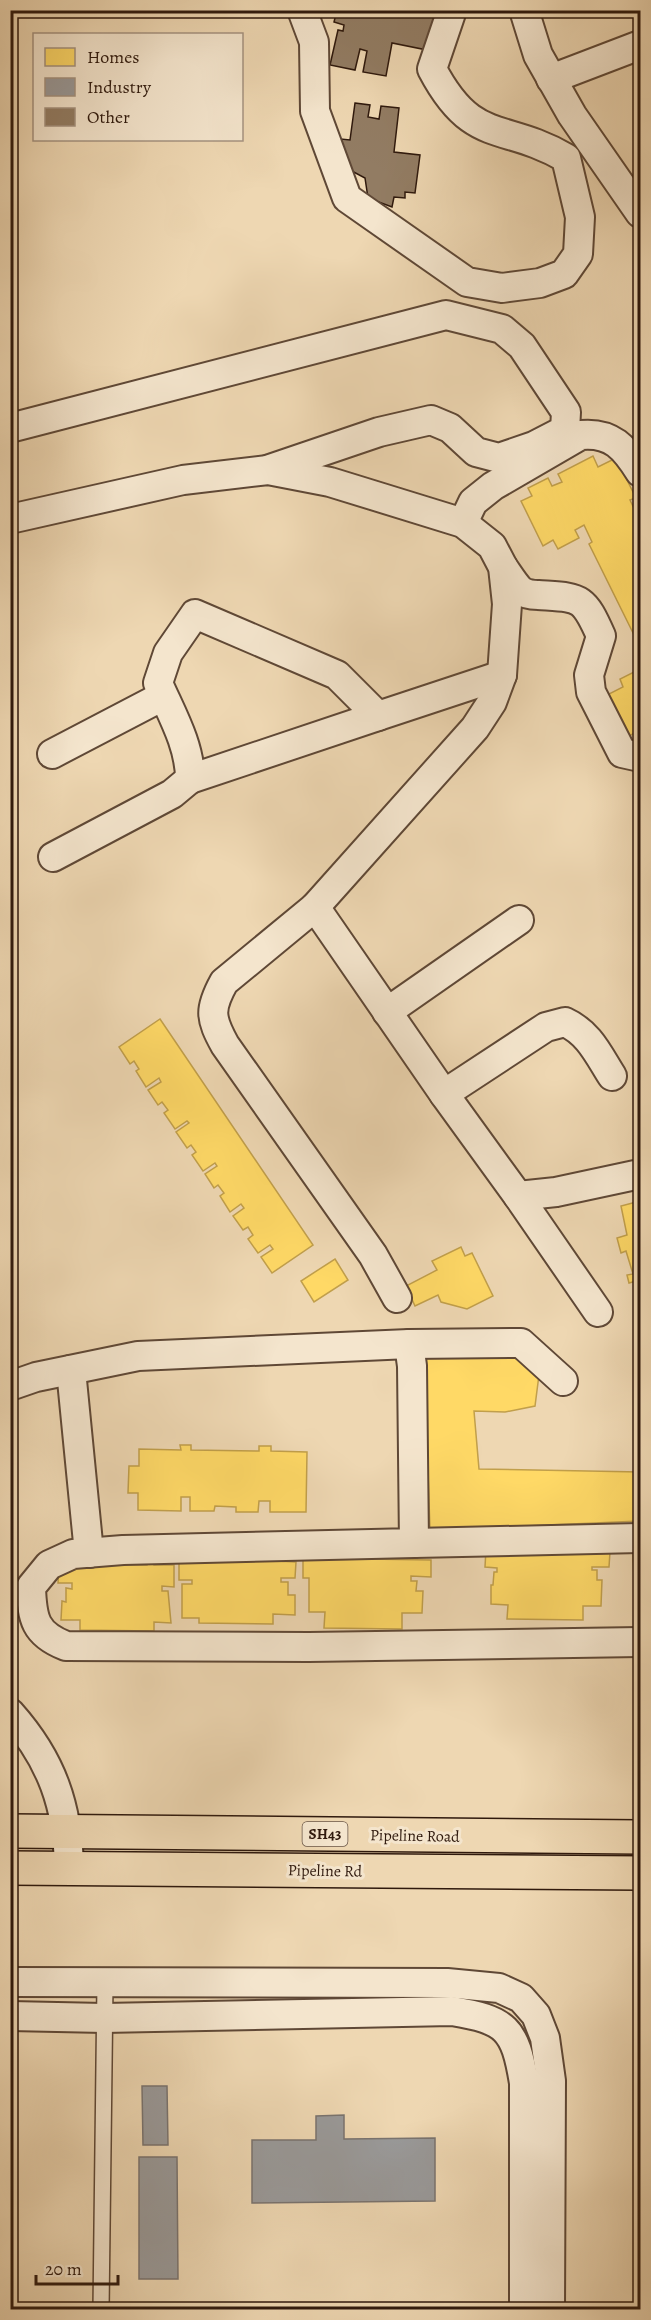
<svg xmlns="http://www.w3.org/2000/svg" width="651" height="2320" viewBox="0 0 651 2320" font-family="Alegreya,serif">
  <style>
    .homes { fill: #ffd966; stroke: #c19f4b; stroke-width: 1.5 }
    .industry { fill: #999; stroke: #79736f; stroke-width: 1.5 }
    .building { fill: #927c63; stroke: #2f190d; stroke-width: 1.5 }
    .lines { fill: none; stroke-linecap: round; stroke-linejoin: round }
    .lane-casing { stroke: #5f4836; stroke-width: 18 }
    .street-casing { stroke: #5f4836; stroke-width: 32 }
    .primary-casing { stroke: #2f190d; stroke-width: 36 }
    .lane { stroke: #f4e5cd; stroke-width: 15 }
    .street { stroke: #f4e5cd; stroke-width: 28 }
    .primary { stroke: #eed7b2; stroke-width: 33 }
    .labels { text-anchor: middle; stroke-width: 6; stroke-linejoin: round; paint-order: stroke }
    .shield { fill: #f4e5cd; stroke: #6a5647; stroke-width: 1.5 }
    .shield-label { font-size: 15px; font-weight: bold; fill: #2f190d }
    .street-label { font-size: 16px; fill: #2f190d; stroke: #f4e5cd }
  </style>
  <rect width="100%" height="100%" fill="#eed7b2"/>
  <filter id="stains"><feTurbulence type="fractalNoise" baseFrequency=".00333" numOctaves="4"/><feColorMatrix values="0 0 0 0 .2 0 0 0 0 .09 0 0 0 0 .02 0 0 0 .5 -.17"/></filter>
  <radialGradient id="worn" r=".72"><stop offset=".6" stop-color="#630" stop-opacity="0"/><stop offset="1" stop-color="#630" stop-opacity=".3"/></radialGradient>
  <!-- homes -->
  <g class="homes">
    <path d="M593,456l5,11 18,-9 20,40 -6,2 10,21v126l-51,-103 3,-2 -8,-17 -9,5 4,8 -21,11 -5,-9 -10,6 -22,-45 11,-5 -4,-8 20,-10 4,8 10,-4 -4,-8z"/>
    <path d="M640,669v71l-4,-8 -10,6 -21,-42 18,-9 -3,-8z"/>
    <path d="M160,1019l153,226 -41,28 -11,-16 12,-8 -3,-4 -12,8 -10,-14 5,-4 -5,-8 -5,3 -10,-14 11,-8 -3,-4 -11,8 -10,-16 4,-3 -6,-8 -4,3 -9,-14 12,-8 -2,-3 -12,8 -11,-16 4,-3 -5,-7 -4,3 -11,-16 13,-9 -2,-2 -12,8 -11,-16 4,-3 -6,-8 -4,3 -10,-15 13,-8 -2,-4 -13,9 -10,-16 3,-2 -5,-8 -4,3 -11,-17z"/>
    <path d="M640,1201v79l-11,3 -2,-8 6,-1 -7,-23 -5,2 -4,-15 10,-3 -6,-29z"/>
    <path d="M461,1247l4,9 7,-3 21,43 -26,13 -26,-7 -3,-7 -23,11 -9,-20 31,-16 -5,-9z"/>
    <path d="M335,1259l13,21 -34,22 -13,-21z"/>
    <path d="M529,1352l11,15 -5,39 -30,6 -31,-1 5,58 161,3v49l-210,9 -6,-172z"/>
    <path d="M180,1445h11v5l68,1v-5h12v5l36,1 -1,60h-36v-11h-11l-1,11h-22v-5l-21,-1 -1,5h-24v-14h-9v14l-43,-1v-17h-10l1,-27h10v-17l42,1z"/>
    <path d="M486,1549l124,3 -1,15h-17v3h5v10h5l-1,26h-18v14l-76,-1 1,-14 -17,-1v-19h2l1,-13h3v-4l-12,-1z"/>
    <path d="M266,1552h11v9l19,1 -1,16h-14v4h7v13h7v20l-22,-1v10l-74,-1v-5h-17v-34h10v-4h-13v-20l86,1z"/>
    <path d="M633,1555h7v21l-6,1z"/>
    <path d="M303,1558l128,2v17l-20,-1v5h6l-1,10h7l-1,22h-20v16l-78,-1 1,-16h-16v-34h-6z"/>
    <path d="M148,1559l6,1v5h20v22l-12,-1v5h6l3,32 -17,-1v9l-74,-1v-10h-19l1,-19 4,1v-14l6,1v-6h-14l1,-19 88,1z"/>
    <path d="M638,1581h2v31h-4l-1,-19 4,-1z"/>
  </g>
  <!-- industry -->
  <g class="industry">
    <path d="M142,2086h25l1,59h-25z"/>
    <path d="M344,2115v24l91,-1v63l-183,2v-63h64v-24z"/>
    <path d="M139,2157h38l1,122h-39z"/>
  </g>
  <!-- building -->
  <g class="building">
    <path d="M337,10h108l-8,42 -45,-9 -6,33 -23,-4 4,-21 -7,-2 -5,21 -25,-5 8,-35 5,1 1,-6 -10,-3z"/>
    <path d="M355,103l15,2 -2,12 11,2 2,-13 18,2 -5,44 26,3 -5,38 -10,-1v6l-11,-1 -2,10 -24,-9 -3,-20 -17,-9 -7,-30 9,1z"/>
  </g>
  <g class="lines">
    <defs>
      <path id="lane" d="M101,2310l4,-327"/>
      <g id="street">
        <path d="M302,10l12,32 1,69 32,87 120,84 35,6 38,-5 24,-9 14,-20 2,-37 -14,-59c-63,-37 -93,-11 -134,-89l20,-59"/>
        <path d="M524,10l14,45 34,60 68,98"/>
        <path d="M551,79l89,-34"/>
        <path d="M10,428l436,-113 56,14 20,17 44,66 -1,18 -31,16 -35,12 -23,-6 -26,-24 -19,-8 -52,12 -109,37"/>
        <path d="M10,519l173,-39 85,-10 62,12 133,41 29,23 11,21 4,37 -5,71 -10,27 -17,26 -160,179 -91,75c-15,27 -14,36 1,63l148,210 24,43"/>
        <path d="M463,523l10,-21 20,-16 88,-51c31,-3 44,13 59,37"/>
        <path d="M503,567c5,7 11,17 17,23 5,4 12,5 18,5 42,3 45,0 63,41l-12,39 2,17 31,61 18,4"/>
        <path d="M52,754l111,-58"/>
        <path d="M190,779l188,-63"/>
        <path d="M53,857l119,-63 18,-15c0,-34 -19,-66 -32,-96l10,-30 27,-39 142,61 41,41 124,-41"/>
        <path d="M315,907l129,187 74,102 38,-4 84,-18"/>
        <path d="M387,1012l132,-92"/>
        <path d="M444,1094l102,-67 19,-5c24,11 33,32 47,54"/>
        <path d="M518,1196l80,116"/>
        <path d="M409,1344l3,22 2,177 -291,7 -50,4 -24,11 -18,22c1,32 4,47 35,59l243,1 331,-5"/>
        <path d="M71,1370l18,183"/>
        <path d="M10,1386l26,-9 102,-21 271,-12 112,-1 42,38"/>
        <path d="M414,1543l226,-5"/>
        <path d="M10,1713c42,47 58,94 59,155"/>
        <path d="M10,1982l437,1 52,5 22,10 15,17 9,23 6,43 -1,229"/>
        <path d="M10,2016l94,2 348,-7c54,9 63,17 72,72v227"/>
      </g>
      <g id="primary">
        <path d="M10,1831l630,6"/>
        <path d="M10,1868l630,5"/>
      </g>
    </defs>
    <!-- lane casing -->
    <use href="#lane" class="lane-casing"/>
    <!-- street casing -->
    <use href="#street" class="street-casing"/>
    <!-- primary casing -->
    <use href="#primary" class="primary-casing"/>
    <!-- lane -->
    <use href="#lane" class="lane"/>
    <!-- street -->
    <use href="#street" class="street"/>
    <!-- primary -->
    <use href="#primary" class="primary"/>
  </g>
  <g class="labels">
    <!-- shield labels -->
    <rect class="shield" x="302.5" y="1822" width="45" height="24" rx="4.5"/>
    <g class="shield-label">
      <text x="325" y="1839">SH43</text>
    </g>
    <!-- street labels -->
    <g class="street-label">
      <text transform="translate(415 1835) rotate(1)" y="6">Pipeline Road</text>
      <text transform="translate(325 1870) rotate(1)" y="6">Pipeline Rd</text>
    </g>
  </g>
  <!-- margin -->
  <rect width="651" height="2320" fill="none" stroke="#eed7b2" stroke-width="36"/>
  <rect x="12" y="12" width="627" height="2296" fill="none" stroke="#2f190d" stroke-width="3"/>
  <rect x="18" y="18" width="615" height="2284" fill="none" stroke="#2f190d" stroke-width="1.5"/>
  <!-- legend -->
  <rect x="33" y="33" width="210" height="108" fill="#f4e5cd" stroke="#a59380" stroke-width="1.5"/>
  <rect x="45" y="48" width="30" height="18" fill="#ffd966" stroke="#a59380" stroke-width="1.5"/>
  <text x="87" y="63" font-size="18" fill="#2f190d">Homes</text>
  <rect x="45" y="78" width="30" height="18" fill="#999999" stroke="#a59380" stroke-width="1.5"/>
  <text x="87" y="93" font-size="18" fill="#2f190d">Industry</text>
  <rect x="45" y="108" width="30" height="18" fill="#927c63" stroke="#a59380" stroke-width="1.5"/>
  <text x="87" y="123" font-size="18" fill="#2f190d">Other</text>
  <!-- scale -->
  <path d="M36 2275v9h82v-9" fill="none" stroke="#2f190d" stroke-width="3"/>
  <text x="45" y="2275" font-size="18" fill="#2f190d" stroke="#f4e5cd" stroke-width="4.5" paint-order="stroke">20 m</text>
  <rect width="100%" height="100%" filter="url(#stains)"/>
  <rect width="100%" height="100%" fill="url(#worn)"/>
</svg>
